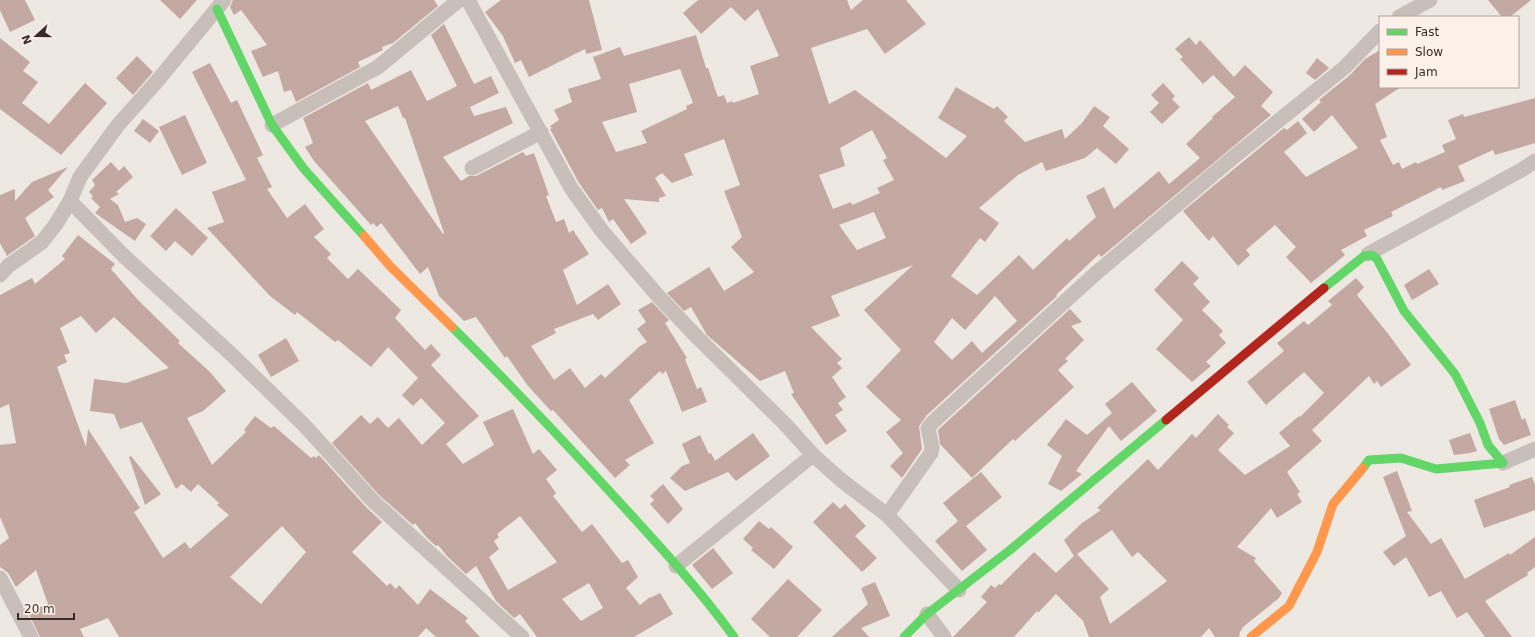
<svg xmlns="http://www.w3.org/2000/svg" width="1535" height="637" viewBox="0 0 1535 637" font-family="'DejaVu Sans',sans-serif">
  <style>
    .building { fill: #c3a9a2; fill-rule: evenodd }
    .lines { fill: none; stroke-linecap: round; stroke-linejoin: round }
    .street { stroke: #c8bfba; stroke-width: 15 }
    .fast { stroke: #63d668; stroke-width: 9 }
    .slow { stroke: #ff974d; stroke-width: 9 }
    .jam { stroke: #b3261e; stroke-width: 9 }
  </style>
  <rect width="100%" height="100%" fill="#eee8e2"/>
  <!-- building -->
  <g class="building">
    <path d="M0,0h25l10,20 -25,12 -10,-22z"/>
    <path d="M160,0h37l-17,19z"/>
    <path d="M233,0h201l4,6 -45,37 -11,4 1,3 -25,12 2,5 -64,35 -5,-12 -7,2 -6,-21 -15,6 -12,-26 16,-6 -26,-35 -7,5 -4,-8z"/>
    <path d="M501,0h88l13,50 -16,4 -1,-5 -56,28 -8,-17 -6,3 -12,-27 -18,-24z"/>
    <path d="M698,0h149l4,10 12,-10h43l20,24 -41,30 -18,-25 -56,19 18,56 26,-14 91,68 21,-22 -29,-18 18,-31 38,22 3,-3 11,11 -4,4 21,21 37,-13 3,10 17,-16 12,-17 16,11 -7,9 26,23 -13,15 -19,-16 -12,10 -39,13 -4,-9 -24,13 -39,33 20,15 -14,19 -5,-4 -29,38 26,19 42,-40 14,15 34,-32 2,3 27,-24 -10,-21 18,-9 10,22 45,-38 10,13 31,-26 -14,-14 27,-26 -1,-1 23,-20 -22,-22 -10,9 -23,-25 3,-2 -8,-8 14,-12 7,8 4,-5 34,37 11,-12 28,27 -12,14 10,9 -170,142 -2,-3 -43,41 1,1 -130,119 -8,11 3,23 -20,29 -12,-12 13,-13 -17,-21 15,-12 -35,-33 35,-37 -37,-40 49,-45 -82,31 9,20 -29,11 31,32 -5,4 5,5 -10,9 14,20 -8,6 5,7 -8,5 12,16 -21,14 -35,-51 3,-1 -9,-22 -25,10 -53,-46 -16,-28 -7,4 -17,-18 42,-26 15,24 30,-19 -23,-25 11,-10 -18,-46 16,-6 -16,-46 -40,15 9,21 -21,8 -10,-10 -7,5 11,18 -7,2v4l-35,-3 23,34 -16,11 -18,-25 -4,3 -7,-14 -4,2 -19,-27 -29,-54 2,-1 -2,-2 9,-6 -5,-10 18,-8 -4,-13 33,-10 -8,-22 27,-10 4,9 72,-21 10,33h2l10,29 6,-2 3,8 5,-2 1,2 26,-9 -9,-28 29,-10 -21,-47 -13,12 -14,-14 -30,27 -18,-21zM680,69l13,34 -7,3 1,3 -46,22 6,12 -31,9 -14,-30 35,-10 -8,-28zM872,130l15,28 -4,2 11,20 -17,8 3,5 -28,12 -1,-3 -18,7 -14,-34 26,-9 -5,-18zM874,212l12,26 -29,12 -18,-25zM995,296l22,25 -35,32 -10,-12 -20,19 -18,-18 18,-24 13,12z"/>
    <path d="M1488,0h43l-21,17h-8z"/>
    <path d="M444,24l30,60 17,-8 8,17 -29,14 4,9 32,-9 7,16 -70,34 18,24 8,-5h7l47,-24 3,4 8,-3 15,42 -3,1 10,26 8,-3 5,14 4,-3 16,24 -26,16 14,35 31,-21 13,20 -23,16 -5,-6 -39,15 2,4 -25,13 23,34 16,-12 15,20 16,-14 4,4 35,-32 7,-4 -10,-13 9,-7 -8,-12 14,-8 17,18 -4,3 22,35 -2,1 12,30 4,-2 6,15 -25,10 -16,-41 -4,3 -2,-3 -31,29 25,43 -29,17 5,5 -15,13 -62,-68 -2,1 -23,-25 -21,-30 -2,2 -29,-41 -12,4 -25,-25 -11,-29 -8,7 -39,-51 -4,4 -4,-4 -2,2 -57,-64 -9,-14 8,-4 -10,-25 65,-35 3,7 40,-20 16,31 30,-15 -26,-51zM398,106l5,12h2l39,115 -1,1 -78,-113z"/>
    <path d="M0,38l30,24 -7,9 15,11 -16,21 27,21 36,-41 22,20 -46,52 -61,-46z"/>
    <path d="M1380,50v37h21l-26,17 12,33 -7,3 13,25 6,-3 3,7 14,-7 1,2 28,-12 -3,-7 14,-6 -8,-19 15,-6 1,3 71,-19v45l-40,12 -2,-5 -35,16 7,15 -23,9 -1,-3 -50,25 2,4 -29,14 3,6 -26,14 4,5 -34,28 -25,-26 10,-10 -21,-22 -29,25 4,5 -12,11 -25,-30 -4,5 -26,-30 101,-83 3,2 11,-9 9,12 -23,19 22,25 52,-29 -26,-33 -18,17 -12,-13 19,-17 -2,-2 31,-25 15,-16z"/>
    <path d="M137,56l16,16 -20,23 -17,-17z"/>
    <path d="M1317,58l12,10 -14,12 -9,-7z"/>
    <path d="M210,63l21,40 6,-3 26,55 -6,3 15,29 -5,2 20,29 18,-14 19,25 -10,8 17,17 -4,4 21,21 10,-10 43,41 -6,8 30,32 6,-6 10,11 -10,10 48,51 -33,28 17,20 31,-19 -11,-23 30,-13 20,45 6,-5 18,21 -11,9 10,14 -3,3 29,36 10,-8 30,39 6,-3 10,17 -12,11 14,17 10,-8v1l10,-5 13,21 -39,23h-97l-17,-23 -6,4 -18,-17 -20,-35 -10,8 -19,-18 -9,-11 -2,1 -9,-8 -12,-15 -2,2 -35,-31 -46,-51 29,-28 9,9 8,-7 10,11 11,-10 23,27 23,-22 -24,-25 -8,8 -11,-11 16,-17 -30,-31 -17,20 -33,-27 -3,2 -38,-30 -2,3 -25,-19 -63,-68 17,-6 -12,-30 34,-12 -54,-108zM520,516l37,46 -49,28 -19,-33 10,-8 -5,-8 5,-4 -2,-3zM589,583l14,25 -22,13 -19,-22z"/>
    <path d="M1163,83l12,13 -3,3 8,8 -18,17 -12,-12 9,-9 -8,-8z"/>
    <path d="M185,115l22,48 -25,12 -23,-48z"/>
    <path d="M143,119l16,12 -9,12 -16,-12z"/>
    <path d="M111,162l8,9 5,-5 9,11 -17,15 3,2 -9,5 8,6 7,17 12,-4 9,6 -11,17 -40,-28 5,-6 -9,-9 2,-2 -4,-4 6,-7 -3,-5z"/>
    <path d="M68,167l-20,23 6,7 -29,21 10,18 -28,20 -7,-13v-48l15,-6v12l17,-19z"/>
    <path d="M176,208l32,30 -16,18 -17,-15 -9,10 -16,-15z"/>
    <path d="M78,235l37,29 -4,5 27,31 42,41 -2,2 32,29 16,19 -23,20 -16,7 25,47 34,-33 -2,-2 11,-14 16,12 3,-2 37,32 3,-2 2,2 3,-3 46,51 17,16 -30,30 35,34 3,-3 6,6 3,-4 19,20 12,-16 38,29 -3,3 15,16h-44l-10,-9 -8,9h-299l-11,-19 -28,11 4,8h-44l-12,-25 20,-8 -12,-34 -20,17 -8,-14 -8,-6v-22l9,-7 -9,-21v-72l16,-2 -7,-39 -9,4v-113l32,-17 3,6 30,-25 -3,-3zM81,316l15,17 18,-16 55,51 -43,15 -32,-4 -4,32 24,3 6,15 22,-7 34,67 6,-5 9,8 7,-8 21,19 -2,2 12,10 -39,34 -5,-7 -22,16 -29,-46 6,-4 -52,-79 -2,18 -29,-80 10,-5 -3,-7 6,-2 -10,-25zM282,526l24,26 -45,52 -31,-27z"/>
    <path d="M1182,261l17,17 -6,6 17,18 -8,8 21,21 -4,4 7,8 -20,19 5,4 -19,16 -36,-33 27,-29 -29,-30z"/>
    <path d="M1429,269l10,15 -27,16 -8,-15z"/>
    <path d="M1356,278l8,9 -7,8 32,40 22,30 -30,22 -4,-6 -3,3 -5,-8 -57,54 10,11 -35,31 13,20 -3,2 5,8 -25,16 -6,-10 -34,39 19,11 -2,3 28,32 -3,5 -36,29 -3,5 -1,5h-24l-6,-9 -8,9h-112l-6,-16 -27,-27 -18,19 -1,-2 -23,26h-61l34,-35 -6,-5 10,-12 4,3 4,-4 2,1 33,-33 22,21 18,-17 -10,-16 18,-17 19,-13 -4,-2 51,-49 10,11 34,-36 4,4 22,-24 11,11 -2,2 7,6 -16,17 27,25 45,-29 -11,-13 20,-17 1,1 24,-24 -20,-21 -38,33 -19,-23 37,-31 -7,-8 27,-22 4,4 24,-20 -4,-4zM1112,530l20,27 6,-5 29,29 -57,43 -10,-27 9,-8 -32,-35z"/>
    <path d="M1070,309l12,13 -11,4 13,14 -19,19 3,2 -10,9 16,17 -59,54 -2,-2 -41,39 -32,-34 -2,-14z"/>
    <path d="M286,338l13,23 -28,16 -13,-22z"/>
    <path d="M1132,382l25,29 -36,30 -12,-15 -33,45 6,3 -21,17 -13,-7 14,-28 -15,-11 19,-26 21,16 25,-22 -7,-9z"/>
    <path d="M1515,400l7,20 3,-2 6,17 -27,10 -5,-6 -10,-30z"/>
    <path d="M753,433l17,23 -34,25 -8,-9 -43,19 -15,-13 12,-12 8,-3 -8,-19 18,-9 9,19 2,-1 4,8z"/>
    <path d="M1470,433l7,18 -7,2 -16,2 -5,-15z"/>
    <path d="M131,456l30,38 -16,11 -16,-48z"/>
    <path d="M1397,471l15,40 -5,1 24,32 10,-6 24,41 44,-26 1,2 25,-18v30l-8,6 1,2 -43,26 27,36h-27l-18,-25 -10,6 -16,-27 -12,6 -23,-40 -12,9 -11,-14 23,-16 -23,-59z"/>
    <path d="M981,472l21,25 -36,29 21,24 -25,21 -27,-30 23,-20 -15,-18z"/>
    <path d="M1532,477l3,8v25l-51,18 -10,-28 36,-13 -1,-2z"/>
    <path d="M663,484l20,25 -15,15 -18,-20 4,-4 -4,-4z"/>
    <path d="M833,502l7,7 5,-5 21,22 -11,10 22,22 -15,14 -49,-50z"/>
    <path d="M759,521l10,8 2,-2 22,20 -19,22 -23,-19 2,-2 -10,-9z"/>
    <path d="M713,548l20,25 -21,16 -20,-24z"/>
    <path d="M788,579l34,31 -25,27h-27l-19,-18z"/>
    <path d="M875,582l15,34 -29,12 8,9h-37l36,-33 -7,-16z"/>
  </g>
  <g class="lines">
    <!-- street -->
    <g class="street">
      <path d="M468,0l103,188 31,43 57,66 39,41 87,86 28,31 28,25 46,35 72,75"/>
      <path d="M1399,17l31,-17"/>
      <path d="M272,125l106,-58 81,-67"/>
      <path d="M472,168l69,-36"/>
      <path d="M70,201l55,56 105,96 75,73 67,74 150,137"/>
      <path d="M1368,254l155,-85 12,-8"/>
      <path d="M0,275l8,-9 34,-24 14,-18 14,-23 10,-24 38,-52 40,-45 66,-80"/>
      <path d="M1503,463l32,-14"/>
      <path d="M887,515l44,-62 1,-6 -4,-19 5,-6 162,-148 135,-114 114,-92 36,-37"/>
      <path d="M676,566l137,-111"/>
      <path d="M0,578l31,59"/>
      <path d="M927,614l17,23"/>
    </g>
    <!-- fast -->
    <g class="fast">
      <path d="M217,9l55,116 32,44 60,67"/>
      <path d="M1324,288l40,-32 8,-1 5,4 27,52 51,63 25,49 8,22 15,18 -67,6 -35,-11 -32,2 -6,8"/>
      <path d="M452,327c55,54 108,110 160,167 42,46 85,92 122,143"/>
      <path d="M904,637l23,-23 83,-64 156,-130"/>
    </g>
    <!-- slow -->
    <g class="slow">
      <path d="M364,236l26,30 62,61"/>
      <path d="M1251,637l38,-31 28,-54 16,-48 30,-36"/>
    </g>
    <!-- jam -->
    <path class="jam" d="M1166,420l158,-132"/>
  </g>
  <!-- legend -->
  <rect x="1379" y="16" width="140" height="72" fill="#fbf1e8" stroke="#ada29b"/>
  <rect x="1387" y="29" width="20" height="6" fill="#63d668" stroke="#ada29b"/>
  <text x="1415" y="36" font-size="12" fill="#382c28">Fast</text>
  <rect x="1387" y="49" width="20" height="6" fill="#ff974d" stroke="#ada29b"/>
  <text x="1415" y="56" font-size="12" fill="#382c28">Slow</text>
  <rect x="1387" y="69" width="20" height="6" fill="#b3261e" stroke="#ada29b"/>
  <text x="1415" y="76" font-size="12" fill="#382c28">Jam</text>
  <!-- north arrow -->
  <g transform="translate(36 36) rotate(249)" stroke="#fbf1e8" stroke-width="3" paint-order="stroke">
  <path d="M0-3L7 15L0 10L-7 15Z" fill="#382c28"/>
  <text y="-6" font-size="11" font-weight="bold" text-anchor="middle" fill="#382c28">N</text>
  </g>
  <!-- scale -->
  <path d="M18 613v6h56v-6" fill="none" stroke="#382c28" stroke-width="2"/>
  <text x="24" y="613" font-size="12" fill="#382c28" stroke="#fbf1e8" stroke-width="3" paint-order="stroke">20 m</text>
</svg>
